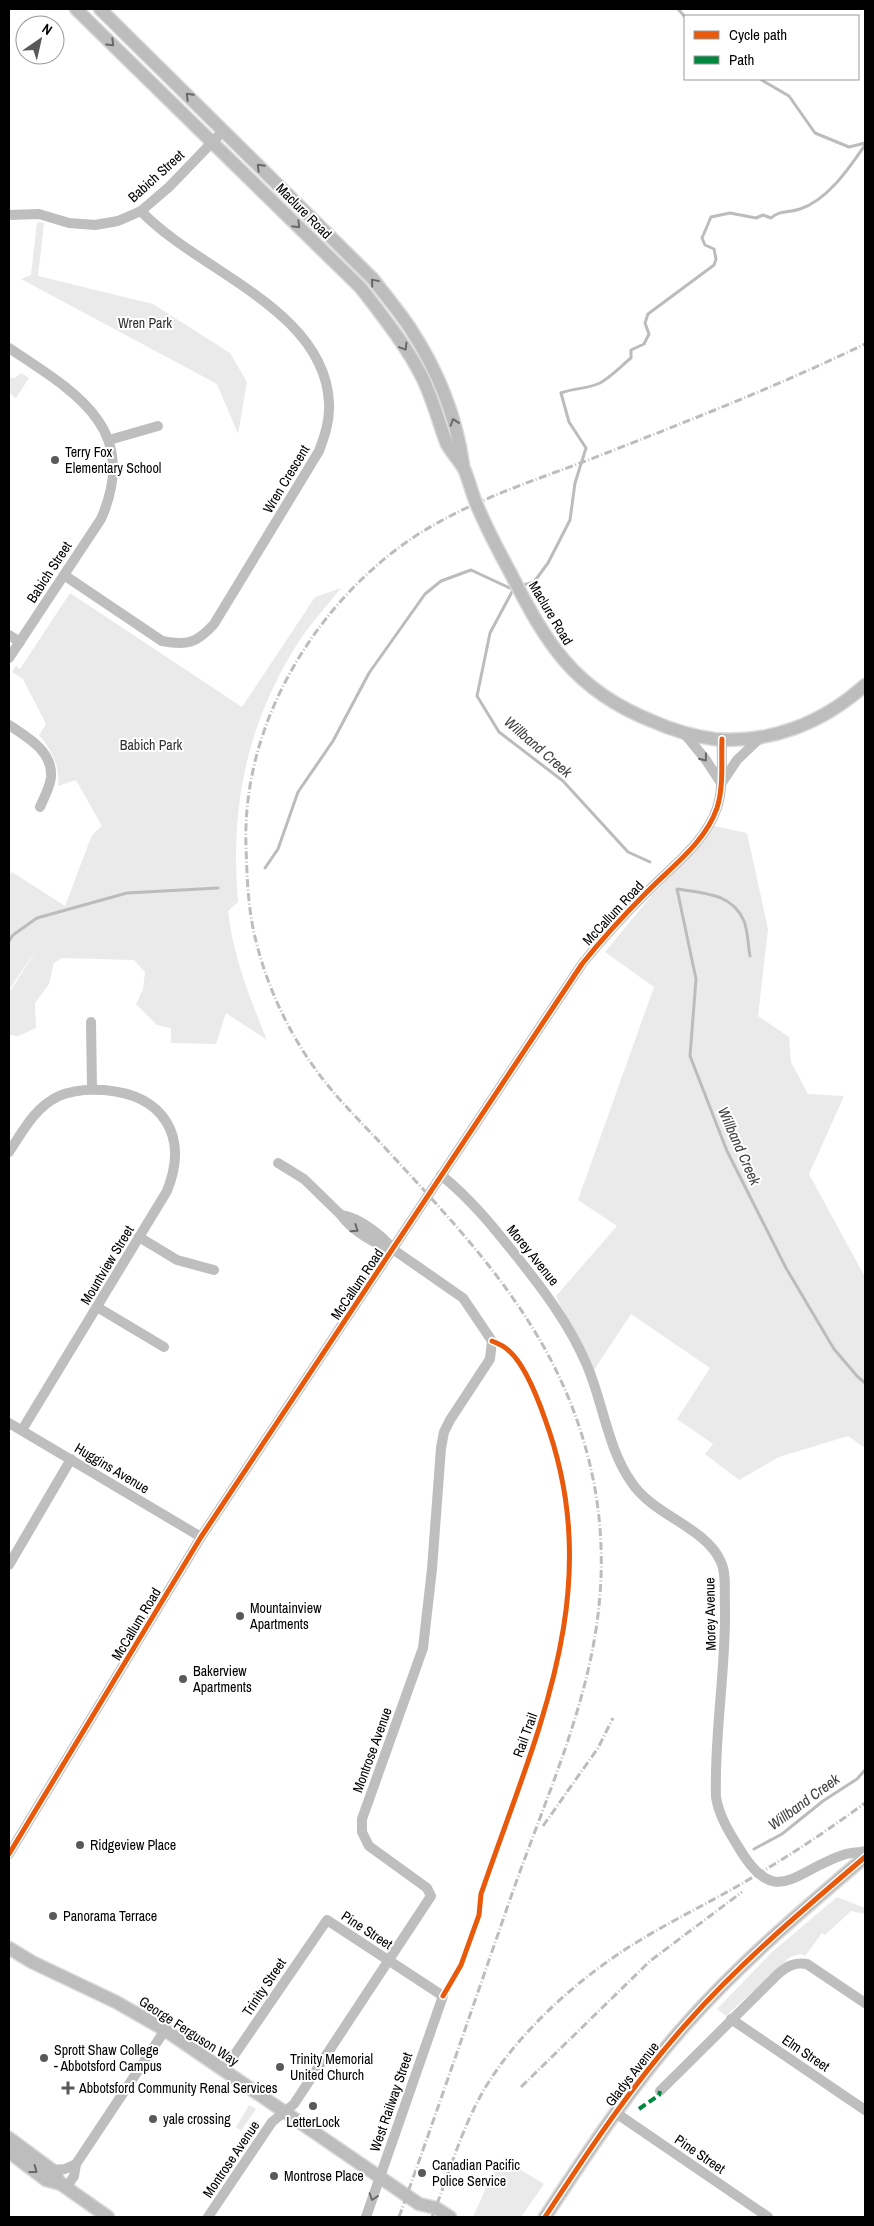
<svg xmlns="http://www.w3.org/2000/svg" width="874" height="2226" viewBox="0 0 874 2226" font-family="'Archivo Narrow',sans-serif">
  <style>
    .green { fill: #eaeaea }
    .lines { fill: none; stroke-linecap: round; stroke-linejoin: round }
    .stream { stroke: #bcbcbc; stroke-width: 3 }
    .major-casing { stroke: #dbdbdb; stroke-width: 15 }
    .minor { stroke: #bebebe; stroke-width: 10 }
    .major { stroke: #bdbdbd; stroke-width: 12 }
    .rail { stroke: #bdbdbd; stroke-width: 3; stroke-dasharray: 8 2.5 1 2.5; stroke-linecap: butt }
    .quiet { stroke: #00873e; stroke-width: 4; stroke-dasharray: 8 4; stroke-linecap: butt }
    .cycleway-casing { stroke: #fff; stroke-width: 8 }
    .cycleway { stroke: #e8590c; stroke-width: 5 }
    .oneway { stroke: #686868 }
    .poi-dot { fill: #595959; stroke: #fff; stroke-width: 2 }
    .labels { text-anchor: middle; stroke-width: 4; stroke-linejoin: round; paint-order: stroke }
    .street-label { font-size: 14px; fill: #000; stroke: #fff }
    .park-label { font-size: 14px; fill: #303030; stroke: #fff }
    .poi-label { font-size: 14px; fill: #000; stroke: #fff; text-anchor: start }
    .water-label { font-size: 15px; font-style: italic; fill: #414141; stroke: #fff }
  </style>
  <rect width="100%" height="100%" fill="#fff"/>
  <!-- green -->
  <g class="green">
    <path d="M37,222l7,1 -6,53 115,28 77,49 17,29 -9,52 -21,-50 -196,-105 10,-4z"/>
    <path d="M21,373l8,5 -13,20 -7,-5v-15h6z"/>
    <path d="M341,588c-15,19 -32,37 -45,58 -50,80 -66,163 -58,256l-10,9c5,46 22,87 39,129l-41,-27 -10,31 -45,-1v-15l-14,-3 -21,-21 7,-15 2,-17 -11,-12 -73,-2 -7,5 -5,21 -14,19 1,25 -18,8 -9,-1v-42l32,-50 -32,47v-114l3,-4 53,34 27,-71 10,-9 -26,-46 -18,6c2,-20 -6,-35 -19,-51l7,-11 -23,-45 -11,-7 4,-6 4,3 50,-76 172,114 73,-110z"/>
    <path d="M714,826l33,7 21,96 -10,87 31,21 2,25 17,32 36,2 -35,78 56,103v171l-17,-12 -69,21 -40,23 -34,-26 8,-10 -36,-25 33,-51 -79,-54 -39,59 -36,-77 61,-70 -39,-26 76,-213 -49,-35 47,-57 51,-53z"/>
    <path d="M837,1897l28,11v6l-14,-3 -26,24 -3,-2 -17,23 -4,-2 -11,3 -64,59 -9,-7 55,-57z"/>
    <path d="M249,2105l7,4 -15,22 -5,-4z"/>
    <path d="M503,2159l41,25 -23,33h-48l16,-36z"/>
  </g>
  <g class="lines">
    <!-- stream -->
    <g class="stream">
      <path d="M678,9l7,8"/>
      <path d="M760,79l29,17 26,37 34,14 16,-4"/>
      <path d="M520,586l14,-4 14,-19 22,-43 5,-37 11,-35 -17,-26 -8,-29c12,-5 27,-4 39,-10 11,-6 21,-17 31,-25v-8l13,-6 5,-10 -4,-11 3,-9 66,-49 2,-6 -2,-10 -9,-4 -3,-7 9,-21 19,-4 26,5 7,-3 8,3c9,-8 18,-5 29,-9 28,-9 49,-41 65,-64"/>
      <path d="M514,588l-24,45 -13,63 22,36 64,49 65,71 22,10"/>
      <path d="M265,868l13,-19 20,-57 35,-51 36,-68 56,-79 16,-13 30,-11 41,19"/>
      <path d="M9,941l4,-6 24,-17 90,-25 91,-5"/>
      <path d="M750,956c-2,-10 -2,-25 -6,-35 -12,-28 -41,-28 -67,-32l19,90 -6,77 37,95 59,117 48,81 23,27 8,7"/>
      <path d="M754,1849l28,-15 41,-33 34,-22 8,-9"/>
    </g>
    <defs>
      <g id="major">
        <path d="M76,9l285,279c22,29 45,57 61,89 10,20 16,43 24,65 4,10 14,18 19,29 4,10 7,22 11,32 10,24 22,47 34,69 36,71 64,118 142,149 20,9 40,15 62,18 56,5 109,-16 151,-54"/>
        <path d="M100,9l273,270c12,16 26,32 37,49 27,41 46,88 53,136"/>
        <path d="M9,1948l23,14 84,40 49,28 254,174 17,4 14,9"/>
        <path d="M9,2138l43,32 9,14"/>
        <path d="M9,2152l37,28 15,4 47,33"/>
        <path d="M545,2217c44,-67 89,-135 143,-195 53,-60 116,-113 177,-165"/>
      </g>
    </defs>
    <!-- major casing -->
    <use href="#major" class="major-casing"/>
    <!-- minor -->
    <g class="minor">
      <path d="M9,215l30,-1 30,9 26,2 23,-4 23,-10 28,-24 54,-56"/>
      <path d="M9,348c66,44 132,80 92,171l-92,139"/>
      <path d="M109,440l49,-14"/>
      <path d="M64,575l98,66c25,5 35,2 52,-17l105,-173c6,-16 11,-31 10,-48 -4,-94 -133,-133 -188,-192"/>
      <path d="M9,635l11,7"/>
      <path d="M9,725c18,12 44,26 42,52 -1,10 -7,21 -11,30"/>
      <path d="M684,733l22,27 15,23"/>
      <path d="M721,784l16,-24 22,-21"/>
      <path d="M91,1022l1,67"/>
      <path d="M9,1152c14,-21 26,-45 50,-56 14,-6 31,-7 45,-6 60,5 85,46 63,101l-145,239"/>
      <path d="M278,1163l26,16 37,36"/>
      <path d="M441,1175c30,24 54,54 77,83 27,34 51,66 68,105 17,38 21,85 46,120 22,33 74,44 89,79 6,13 3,32 4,46 1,63 -11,126 -9,189 3,19 13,35 23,51 37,62 55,23 104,7 7,-3 15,-2 22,-4"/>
      <path d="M139,1237l38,23 37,10"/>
      <path d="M97,1307l67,40"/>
      <path d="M9,1423l192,114"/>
      <path d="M9,1565l62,-106"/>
      <path d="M9,1854l192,-317 381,-573c20,-25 42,-49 64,-71 25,-26 59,-50 71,-85 7,-22 4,-46 5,-69"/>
      <path d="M731,2019l134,91"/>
      <path d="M224,2070l103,-150 116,76 -77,221"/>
      <path d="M660,2091l118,-117c9,-8 17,-12 29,-10l58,39"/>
      <path d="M616,2113l152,104"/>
      <path d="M52,2170l13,-1 11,-5"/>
      <path d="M66,2188l8,-12 2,-12 89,-134"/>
      <path d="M208,2217l64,-95 22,-18 137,-208 -4,-8 -58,-42 -7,-14v-13l61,-171 9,-79 9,-121 3,-16 6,-12 40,-61 2,-18 -29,-43 -69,-48c-12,-15 -34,-32 -53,-35 11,16 34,29 53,35"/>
    </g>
    <!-- major -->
    <use href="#major" class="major"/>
    <!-- rail -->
    <g class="rail">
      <path d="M543,1826l55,-78 15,-30"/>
      <path d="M521,2087l129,-126 92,-69"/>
      <path d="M399,2217c39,-108 76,-217 114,-326 48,-136 108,-252 82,-402 -26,-145 -113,-236 -208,-339 -19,-21 -39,-40 -57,-62 -35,-42 -61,-94 -74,-147 -8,-30 -9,-64 -10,-95 -4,-115 61,-229 151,-297 57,-43 128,-65 194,-90 92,-36 185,-72 274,-115"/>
      <path d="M432,2217c17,-43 29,-88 53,-129 30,-50 81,-98 129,-131 46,-32 97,-54 144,-83 37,-22 73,-46 107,-71"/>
    </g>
    <!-- quiet -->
    <path class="quiet" d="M639,2109l20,-14 1,-4"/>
    <defs>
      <g id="cycleway">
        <path d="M9,1854l192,-317 381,-573c20,-25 42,-49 64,-71 25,-26 59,-50 71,-85 7,-22 4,-46 5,-69"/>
        <path d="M443,1996l18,-31 18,-50 2,-21c55,-161 127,-303 64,-475 -7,-20 -20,-55 -37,-69 -4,-4 -11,-7 -16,-9"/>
        <path d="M545,2217c44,-67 89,-135 143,-195 53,-60 116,-113 177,-165"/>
      </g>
    </defs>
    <!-- cycleway casing -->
    <use href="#cycleway" class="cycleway-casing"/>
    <!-- cycleway -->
    <use href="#cycleway" class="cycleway"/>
  </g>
  <!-- one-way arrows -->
  <defs><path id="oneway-chevron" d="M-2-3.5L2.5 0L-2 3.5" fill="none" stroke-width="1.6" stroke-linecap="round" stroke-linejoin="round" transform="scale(1.25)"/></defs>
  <g class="oneway">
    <use href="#oneway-chevron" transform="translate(111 43) rotate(44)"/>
    <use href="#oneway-chevron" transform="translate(189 96) rotate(-135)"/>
    <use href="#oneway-chevron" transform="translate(260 167) rotate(-135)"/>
    <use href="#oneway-chevron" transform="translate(297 225) rotate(45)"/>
    <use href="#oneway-chevron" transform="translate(374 282) rotate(-130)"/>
    <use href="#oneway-chevron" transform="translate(404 347) rotate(59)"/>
    <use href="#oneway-chevron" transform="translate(454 422) rotate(-109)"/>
    <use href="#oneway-chevron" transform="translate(704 758) rotate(52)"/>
    <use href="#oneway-chevron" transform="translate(355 1229) rotate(34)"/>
    <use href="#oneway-chevron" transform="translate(34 2170) rotate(37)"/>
    <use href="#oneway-chevron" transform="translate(373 2197) rotate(108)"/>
  </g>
  <!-- markers -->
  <g class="poi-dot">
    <circle cx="55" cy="460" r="5"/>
    <circle cx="240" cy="1616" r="5"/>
    <circle cx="183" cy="1679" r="5"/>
    <circle cx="80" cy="1845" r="5"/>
    <circle cx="53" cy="1916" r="5"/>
    <circle cx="44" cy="2058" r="5"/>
    <circle cx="280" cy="2067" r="5"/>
    <path d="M65.5 2080.5h5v5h5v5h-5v5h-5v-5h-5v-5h5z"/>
    <circle cx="313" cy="2106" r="5"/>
    <circle cx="153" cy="2119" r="5"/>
    <circle cx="422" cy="2173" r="5"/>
    <circle cx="274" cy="2176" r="5"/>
  </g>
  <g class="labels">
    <!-- street labels -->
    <g class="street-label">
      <text transform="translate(156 176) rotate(-42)" y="5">Babich Street</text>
      <text transform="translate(304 211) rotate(45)" y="5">Maclure Road</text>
      <text transform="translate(286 479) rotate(-59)" y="5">Wren Crescent</text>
      <text transform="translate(49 572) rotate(-57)" y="5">Babich Street</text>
      <text transform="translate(551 613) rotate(59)" y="5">Maclure Road</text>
      <text transform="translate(613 913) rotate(-47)" y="5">McCallum Road</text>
      <text transform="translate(533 1255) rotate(51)" y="5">Morey Avenue</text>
      <text transform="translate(107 1265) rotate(-59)" y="5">Mountview Street</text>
      <text transform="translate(357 1284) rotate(-56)" y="5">McCallum Road</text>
      <text transform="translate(112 1468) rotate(31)" y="5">Huggins Avenue</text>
      <text transform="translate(710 1614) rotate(-91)" y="5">Morey Avenue</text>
      <text transform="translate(136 1624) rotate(-59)" y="5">McCallum Road</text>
      <text transform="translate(525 1735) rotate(-70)" y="5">Rail Trail</text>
      <text transform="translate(372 1750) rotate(-70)" y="5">Montrose Avenue</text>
      <text transform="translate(367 1930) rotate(33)" y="5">Pine Street</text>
      <text transform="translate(264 1987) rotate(-56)" y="5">Trinity Street</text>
      <text transform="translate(189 2031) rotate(33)" y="5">George Ferguson Way</text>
      <text transform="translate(806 2053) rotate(34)" y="5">Elm Street</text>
      <text transform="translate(632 2074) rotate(-52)" y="5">Gladys Avenue</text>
      <text transform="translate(391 2102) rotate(-71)" y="5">West Railway Street</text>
      <text transform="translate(700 2154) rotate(34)" y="5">Pine Street</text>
      <text transform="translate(231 2159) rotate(-56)" y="5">Montrose Avenue</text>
    </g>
    <!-- park labels -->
    <g class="park-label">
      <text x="145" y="328">Wren Park</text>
      <text x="151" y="750">Babich Park</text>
    </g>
    <!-- poi labels -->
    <g class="poi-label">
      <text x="65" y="457">Terry Fox<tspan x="65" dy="16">Elementary School</tspan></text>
      <text x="250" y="1613">Mountainview<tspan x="250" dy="16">Apartments</tspan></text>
      <text x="193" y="1676">Bakerview<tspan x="193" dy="16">Apartments</tspan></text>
      <text x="90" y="1850">Ridgeview Place</text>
      <text x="63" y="1921">Panorama Terrace</text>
      <text x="54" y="2055">Sprott Shaw College<tspan x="54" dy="16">- Abbotsford Campus</tspan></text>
      <text x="290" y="2064">Trinity Memorial<tspan x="290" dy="16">United Church</tspan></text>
      <text x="79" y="2093">Abbotsford Community Renal Services</text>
      <text x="163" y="2124">yale crossing</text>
      <text x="313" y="2127" text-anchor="middle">LetterLock</text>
      <text x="432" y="2170">Canadian Pacific<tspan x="432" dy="16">Police Service</tspan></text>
      <text x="284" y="2181">Montrose Place</text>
    </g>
    <!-- water labels -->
    <g class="water-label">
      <text transform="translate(538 747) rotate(41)" y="5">Willband Creek</text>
      <text transform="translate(739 1146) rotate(66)" y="5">Willband Creek</text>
      <text transform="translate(804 1802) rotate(-36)" y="5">Willband Creek</text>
    </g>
  </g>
  <!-- border -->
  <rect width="874" height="2226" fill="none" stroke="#000000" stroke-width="20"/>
  <!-- legend -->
  <rect x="684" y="15" width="175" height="65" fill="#ffffff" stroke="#999999"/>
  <rect x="694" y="31" width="25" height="8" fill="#e8590c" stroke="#999999"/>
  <text x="729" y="40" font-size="15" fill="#000000">Cycle path</text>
  <rect x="694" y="56" width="25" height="8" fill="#00873e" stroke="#999999"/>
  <text x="729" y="65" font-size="15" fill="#000000">Path</text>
  <!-- north arrow -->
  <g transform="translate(40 40) rotate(34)"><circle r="24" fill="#ffffff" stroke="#999999"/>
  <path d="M0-4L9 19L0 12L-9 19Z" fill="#595959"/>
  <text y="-8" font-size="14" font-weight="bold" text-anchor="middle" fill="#000000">N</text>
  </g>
</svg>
